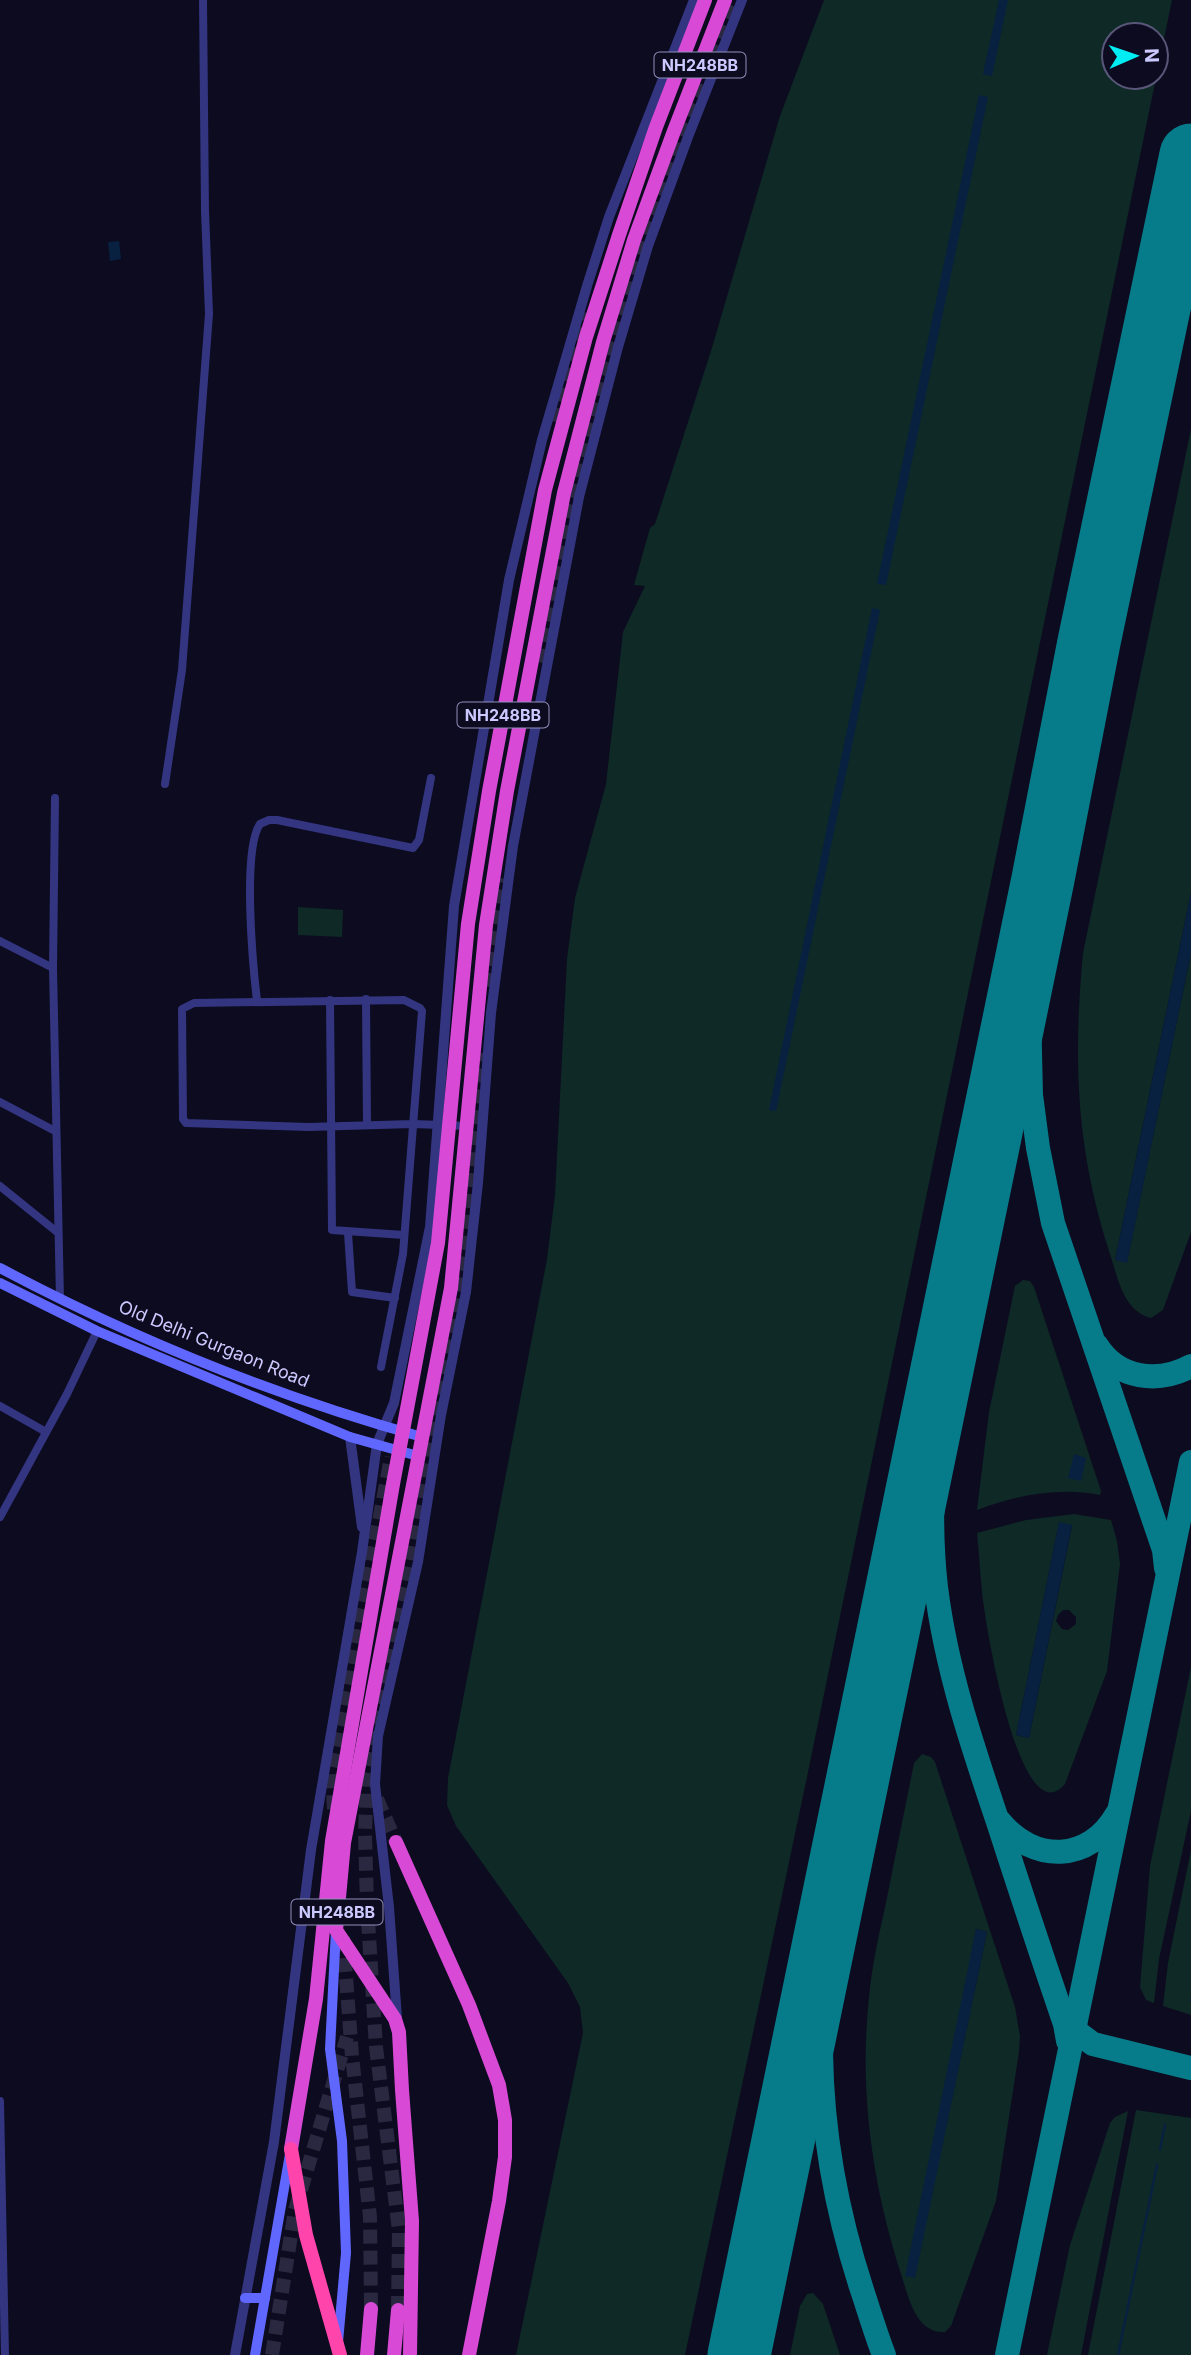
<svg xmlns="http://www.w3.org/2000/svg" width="1191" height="2355" viewBox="0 0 1191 2355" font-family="Inter,sans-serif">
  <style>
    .green { fill: #0e2926; fill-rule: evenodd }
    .water { fill: #082141 }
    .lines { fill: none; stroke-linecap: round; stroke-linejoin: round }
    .stream { stroke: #082141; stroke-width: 2.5 }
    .taxiway { stroke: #067c8a; stroke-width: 24 }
    .runway { stroke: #067c8a; stroke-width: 63 }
    .trunk-tunnel { stroke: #2a2841; stroke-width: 14; stroke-dasharray: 14 7; stroke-linecap: butt }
    .minor { stroke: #333581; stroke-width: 8 }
    .tertiary { stroke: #333581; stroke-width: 10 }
    .secondary { stroke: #6067ff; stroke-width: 10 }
    .trunk { stroke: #d84ad5; stroke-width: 14 }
    .motorway { stroke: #ff44ab; stroke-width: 14 }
    .labels { text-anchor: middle; stroke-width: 6; stroke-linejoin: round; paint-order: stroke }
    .shield { fill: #0d0b1f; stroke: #9290bc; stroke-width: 2 }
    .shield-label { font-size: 16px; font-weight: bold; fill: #cbc9ff }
    .street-label { font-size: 18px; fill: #cbc9ff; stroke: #0d0b1f }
  </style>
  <rect width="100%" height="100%" fill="#0d0b1f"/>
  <!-- green -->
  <g class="green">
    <path d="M824,0h348l-365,1777 -122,578h-169l67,-322 -3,-26 -12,-24 -112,-157 -9,-21 1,-27 99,-519 8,-64 12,-236 8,-61 31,-114 17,-152 22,-46 -11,-1 16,-57 5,-4 56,-173 69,-235zM1114,35h42v42h-42z"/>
    <path d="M1191,429v463l-76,368 12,2 64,-309v279l-28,78 -12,8c-28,-7 -33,-40 -41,-64 -34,-105 -37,-192 -27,-301z"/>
    <path d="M298,907l45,3 -1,27 -44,-2z"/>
    <path d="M1023,1280l7,1 4,6 67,204 -1,4c-43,-8 -82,0 -123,15l12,-98 26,-126z"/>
    <path d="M1074,1514l37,6 6,21 3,23 -13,107 -42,113c-46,54 -81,-169 -83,-192 -2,-20 -3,-40 -5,-59l49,-13zM1059,1523l13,3 -43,212 -13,-3zM1063,1610h6l7,7v7l-8,6 -6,-1 -6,-8 2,-6z"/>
    <path d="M1191,1667v144l-32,148 -5,44 -8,-3 -6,-13 10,-121z"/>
    <path d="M922,1754l9,3 4,5 80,245 5,29 -1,16 -23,149 -45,125 -6,6c-30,2 -37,-37 -44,-58 -29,-91 -42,-182 -32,-277 3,-32 10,-63 17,-94 9,-47 19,-94 28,-140zM976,1929l11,3 -73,346z"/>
    <path d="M1191,1850v165l-28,-9 5,-43z"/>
    <path d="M1136,2110l55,8v237h-103z"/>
    <path d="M1128,2111l-47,244h-34l23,-110 40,-122 5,-6z"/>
    <path d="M813,2293l10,11 17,51h-50l10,-49 7,-12z"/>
  </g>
  <!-- water -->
  <g class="water">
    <path d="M999,0h9l-16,76 -9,-2z"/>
    <path d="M979,95l9,2 -102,488 -9,-1z"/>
    <path d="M119,241l2,18 -11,2 -2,-19z"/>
    <path d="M872,608l8,2 -104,501 -7,-1z"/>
    <path d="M1191,892v61l-64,310 -12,-3z"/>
    <path d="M1074,1454l12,4 -5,23 -13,-3z"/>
    <path d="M1059,1522l13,3 -43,213 -13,-3z"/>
    <path d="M976,1929l11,3 -72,346 -10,-2z"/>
  </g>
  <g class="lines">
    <!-- stream -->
    <g class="stream">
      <path d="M1191,2001v-1"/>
      <path d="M1160,2149l5,-24"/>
      <path d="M1118,2355l39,-190"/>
    </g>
    <!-- taxiway -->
    <g class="taxiway">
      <path d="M1043,879l-14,132 2,84 7,53 15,75 111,327 2,18"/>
      <path d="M951,1328c-14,86 -25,172 -15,259 10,81 36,158 62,235 22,68 44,135 67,202l3,17"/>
      <path d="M1097,1346c21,33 61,38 94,20"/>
      <path d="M1000,1822c34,41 89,41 117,-8"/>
      <path d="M836,1887c-8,55 -16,110 -15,165 1,85 17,167 44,247 6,19 12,38 19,56"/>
      <path d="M1067,2018l7,12 19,14 98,24"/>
      <path d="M1007,2355l184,-893"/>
    </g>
    <!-- runway -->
    <path class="runway" d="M739,2355l304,-1476 46,-237 102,-487"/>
    <!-- trunk-tunnel -->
    <g class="trunk-tunnel">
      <path d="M556,422l31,-109"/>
      <path d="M543,663l30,-167 38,-152 67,-206 56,-138"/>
      <path d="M490,987l6,-61 9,-47"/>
      <path d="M377,1799l19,43"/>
      <path d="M334,1809l-2,-37 59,-315"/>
      <path d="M343,1937l9,119 18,161 1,92"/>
      <path d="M398,2310l1,-80 -23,-183 -9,-143 -2,-70 2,-59 97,-523 20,-199"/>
      <path d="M272,2355l23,-145 52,-173"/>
    </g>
    <!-- minor -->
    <g class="minor">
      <path d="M165,784l17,-114 27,-356 -4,-103 -2,-211"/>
      <path d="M55,798l-2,170 7,331"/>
      <path d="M0,941l53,27"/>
      <path d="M366,999l1,126"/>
      <path d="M330,1000l2,230 72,5"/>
      <path d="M257,1001c-4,-34 -15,-151 3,-177l9,-4h8l136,28 6,-8 12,-62"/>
      <path d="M0,1102l55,29"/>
      <path d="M0,1186l57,46"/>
      <path d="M348,1233l4,59 43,6"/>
      <path d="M381,1367l22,-113 19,-243 -2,-3 -16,-8 -210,3 -12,6 1,110 3,4 123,4 104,-3 55,2"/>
      <path d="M0,1406l46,26"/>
      <path d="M0,1517l67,-123 30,-63"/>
      <path d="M0,2101l5,254"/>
    </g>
    <!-- tertiary -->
    <g class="tertiary">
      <path d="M350,1437l12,90"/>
      <path d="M397,2018l-8,-111 -14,-123 3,-48 40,-174 23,-147 25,-123 12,-109 13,-170 22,-167 66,-349 39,-150 30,-101 40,-109 54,-137"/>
      <path d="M235,2355l39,-213 37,-292 51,-298 15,-108 17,-41 36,-176 24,-321 55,-326 33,-140 45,-154 22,-69 85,-217"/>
    </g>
    <!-- secondary -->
    <g class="secondary">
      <path d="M0,1268c132,70 278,129 422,169"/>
      <path d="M0,1283l97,48 253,106 68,19"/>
      <path d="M336,1930l-6,119 12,92 4,112 -8,89"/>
      <path d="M245,2298h20"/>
      <path d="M255,2355l35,-201"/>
    </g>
    <!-- trunk -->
    <g class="trunk">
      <path d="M396,1842l73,163 30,80 6,35v37l-6,44 -30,154"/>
      <path d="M291,2149l25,-150 16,-158 61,-357 45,-241 30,-319 21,-133 56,-301 41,-153 33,-102 37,-108 49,-127"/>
      <path d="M367,2355l4,-46"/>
      <path d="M394,2355l4,-45"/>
      <path d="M410,2355l2,-134 -10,-131 -3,-58 -4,-13 -59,-89 8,-87 107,-555 35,-363 21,-134 57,-298 39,-151 31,-102 40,-109 51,-131"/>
    </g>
    <!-- motorway -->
    <path class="motorway" d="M291,2149l15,86 34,120"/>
  </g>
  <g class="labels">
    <!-- shield labels -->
    <g class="shield">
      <rect x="654.5" y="52.5" width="91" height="25" rx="5"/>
      <rect x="457.5" y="702.5" width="91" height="25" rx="5"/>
      <rect x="291.5" y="1899.5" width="91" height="25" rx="5"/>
    </g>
    <g class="shield-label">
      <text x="700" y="71">NH248BB</text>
      <text x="503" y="721">NH248BB</text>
      <text x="337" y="1918">NH248BB</text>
    </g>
    <!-- street labels -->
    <g class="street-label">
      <text transform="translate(214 1344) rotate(22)" y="6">Old Delhi Gurgaon Road</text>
    </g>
  </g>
  <!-- north arrow -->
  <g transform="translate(1135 56) rotate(88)"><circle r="33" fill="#0d0b1f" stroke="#595779" stroke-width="2"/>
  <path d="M0-5L12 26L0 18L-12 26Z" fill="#00edf4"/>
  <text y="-10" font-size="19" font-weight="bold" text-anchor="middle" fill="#cbc9ff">N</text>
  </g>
</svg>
